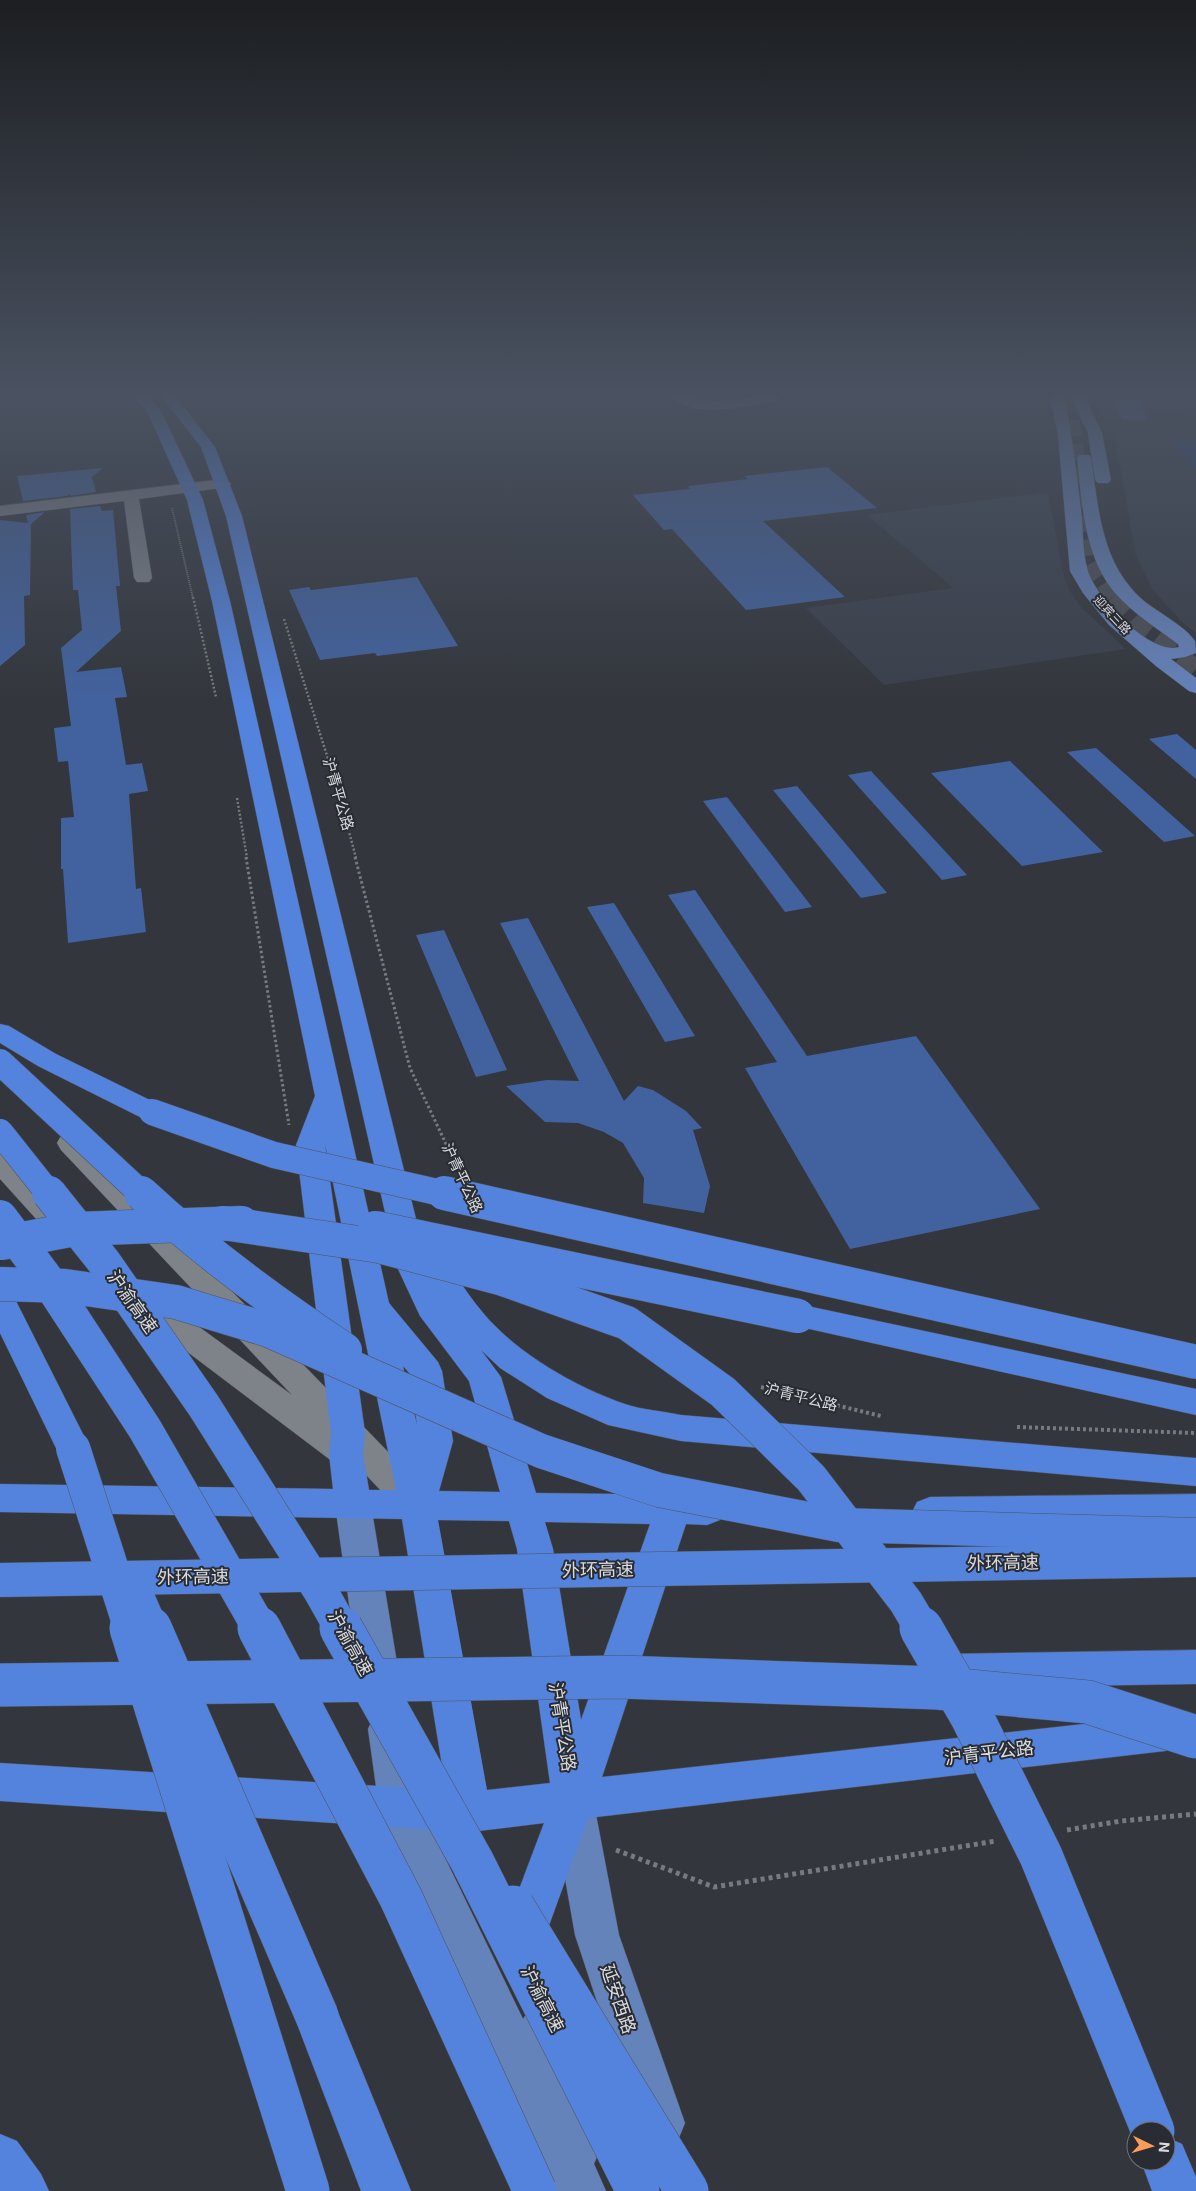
<svg xmlns="http://www.w3.org/2000/svg" width="1196" height="2191" viewBox="0 0 1196 2191" font-family="Inter,'Noto Sans SC',sans-serif">
  <style>
    .built { fill: #3a404b }
    .green { fill: #294375 }
    .building { fill: #42629f }
    .lines { fill: none; stroke-linecap: round; stroke-linejoin: round }
    .major-tunnel-far1 { stroke: #4c4f55; stroke-width: 16; stroke-dasharray: 16 8; stroke-linecap: butt }
    .major-tunnel { stroke: #4c4f55; stroke-width: 20; stroke-dasharray: 20 10; stroke-linecap: butt }
    .minor-casing { stroke: #505358; stroke-width: 1 }
    .major-casing { stroke: #505358; stroke-width: 1 }
    .highway-casing { stroke: #505358; stroke-width: 1 }
    .path-far4 { stroke: #777a7f; stroke-width: 2; stroke-dasharray: 1 1; stroke-linecap: butt }
    .path-far3 { stroke: #777a7f; stroke-width: 2.5; stroke-dasharray: 2 2; stroke-linecap: butt }
    .path-far2 { stroke: #777a7f; stroke-width: 3; stroke-dasharray: 2.5 2.5; stroke-linecap: butt }
    .path-far1 { stroke: #777a7f; stroke-width: 4; stroke-dasharray: 3 3; stroke-linecap: butt }
    .path { stroke: #777a7f; stroke-width: 5; stroke-dasharray: 4 4; stroke-linecap: butt }
    .minor { fill: #7e8289; fill-rule: evenodd }
    .major { fill: #6583bb; fill-rule: evenodd }
    .highway { fill: #5483dd; fill-rule: evenodd }
    .highway-bridge-far2-casing { stroke: #505358; stroke-width: 27; stroke-linecap: butt }
    .highway-bridge-far1-casing { stroke: #505358; stroke-width: 35; stroke-linecap: butt }
    .highway-bridge-casing { stroke: #505358; stroke-width: 44; stroke-linecap: butt }
    .highway-bridge-far2 { stroke: #5483dd; stroke-width: 26 }
    .highway-bridge-far1 { stroke: #5483dd; stroke-width: 34 }
    .highway-bridge { stroke: #5483dd; stroke-width: 43 }
    .labels { text-anchor: middle; stroke-width: 4; stroke-linejoin: round; paint-order: stroke }
    .far-street-label { font-size: 12px; fill: #dadce0; stroke: #292c32 }
    .street-label { font-size: 15px; fill: #dadce0; stroke: #292c32 }
    .near-street-label { font-size: 18px; fill: #dadce0; stroke: #292c32 }
  </style>
  <rect width="100%" height="100%" fill="#33363c"/>
  <!-- built -->
  <g class="built">
    <path d="M1095,397h101v19l-30,-2 -19,-5 6,13 -48,-2z"/>
    <path d="M1196,425v208l-13,-10 -30,-33 -18,-37 -21,-125z"/>
    <path d="M1048,492l15,81 6,17 12,17 45,42 -242,36 -78,-77 147,-20 -86,-73z"/>
  </g>
  <!-- green -->
  <path class="green" d="M1196,440v29l-25,-28z"/>
  <!-- building -->
  <g class="building">
    <path d="M1113,399h25l9,21 -25,-1z"/>
    <path d="M827,467l50,41 -114,13 82,76 -99,13 -74,-81 -8,1 -31,-35 57,-6 -2,-3 60,-7 -4,-3z"/>
    <path d="M103,468l-11,9 4,15 -26,4v-2l-3,2 -44,5 -6,-25z"/>
    <path d="M100,506l2,5 11,-1 7,76h-4l5,45 -45,41 45,-5 6,30 -12,1 11,67 16,-2 6,28 -19,3 7,95 5,-1 5,44 -78,11 -5,-74h-2v-51l13,-1 -6,-56 -10,1 -4,-34 17,-2 -10,-78 21,-18 -4,-40h-5l-3,-81z"/>
    <path d="M45,512l-14,12 -1,71 -6,1 1,49 -25,21v-146l28,3 -2,-8z"/>
    <path d="M417,577l41,69 -81,10 -2,-3 -55,7 -31,-70 20,-3 2,3z"/>
    <path d="M1177,734l19,16v29l-47,-40z"/>
    <path d="M1096,748l99,88 -31,6 -97,-90z"/>
    <path d="M1010,761l93,91 -81,14 -91,-93z"/>
    <path d="M871,771l96,104 -25,5 -94,-105z"/>
    <path d="M797,786l90,107 -26,5 -88,-108z"/>
    <path d="M727,797l85,110 -27,5 -82,-111z"/>
    <path d="M695,890l112,166 109,-20 124,173 -190,40 -105,-181 32,-6 -109,-167z"/>
    <path d="M614,903l81,133 -30,6 -78,-135z"/>
    <path d="M528,918l96,183 14,-15 15,4 33,21 16,17 -9,2 17,56 -6,27 -61,-10 1,-25 -21,-35 -19,-11 -26,-9 -33,-1 -39,-36 41,-6 32,1 -79,-158z"/>
    <path d="M444,930l63,140 -31,7 -60,-142z"/>
  </g>
  <g class="lines">
    <!-- major-tunnel-far1 -->
    <path class="major-tunnel-far1" d="M1067,397l7,39 15,120 8,17 17,25"/>
    <!-- major-tunnel -->
    <path class="major-tunnel" d="M1113,597l21,22 62,51"/>
    <defs>
      <g id="minor">
        <path d="M673,397c15,-2 28,5 43,4 22,0 44,-7 67,-4l-7,4c-25,4 -85,19 -103,-4z"/>
        <path d="M223,479l5,2 3,3 -3,3 -89,12 13,79 -3,4h-12l-3,-4 -10,-77 -124,15v-10z"/>
        <path d="M71,1134l10,2 349,359 5,10 -5,10 -13,5 -13,-5 -37,-39 -6,2 -12,-4 -225,-170 -5,-8 5,-8 11,-3 11,3 146,107 -231,-245 -4,-7 4,-7z"/>
        <path d="M0,1152l10,2 59,63 4,7 -4,7 -11,3 -11,-3 -47,-52z"/>
      </g>
      <g id="major">
        <path d="M1050,397h14c9,40 13,80 18,121 1,16 1,37 6,53 7,25 62,85 91,76l-1,-3c-22,-16 -45,-31 -63,-51 -31,-37 -33,-90 -38,-135l2,-3h10l2,3c8,53 10,106 53,143 15,12 41,25 51,40l1,12 -11,4 -14,2 25,19v15l-7,-2 -33,-25 -47,-41 -26,-32 -13,-22 -12,-136z"/>
        <path d="M1071,397h14l17,36 9,47 -3,3h-10l-3,-3 -7,-47z"/>
        <path d="M353,1490l13,5 5,10 29,176 -6,12 -14,6 -14,-6 -6,-12 -25,-176 5,-10z"/>
        <path d="M388,1711l14,5 6,13 12,77 103,213 2,-3 16,-7 16,7 43,133 -6,15 12,27h-50l-171,-369 -6,-14 -11,-79 6,-13z"/>
        <path d="M573,1784l15,6 6,14 25,131 66,188 -7,17 -17,7 -17,-7 -7,-17 -62,-188 -23,-131 6,-14z"/>
      </g>
      <g id="highway">
        <path d="M134,397h14l12,12 43,91 27,101 159,702 49,59 4,9 11,70 -14,50 61,1 -31,-111 -49,-65 -22,-47 -172,-753 -25,-69 -39,-50h14l39,50 27,69 179,723 14,2c15,25 30,51 49,73 34,40 92,73 141,90 17,6 38,7 56,11l515,43v28l-515,-45 -73,-16 -61,-27 -47,-30 -19,-18 20,27 35,116 171,2 13,5 5,10 -5,10 -13,5 -21,-1 -84,253 563,-62 14,5 6,13 -6,13 -14,5 -577,67 -49,135 -16,6 -16,-6 -6,-16 43,-114 -74,9 -470,-31v-38l446,27 -44,-271 -402,-7v-28l333,5 -4,-35 2,-21 -35,-288 19,-49 -103,-495 -25,-101 -40,-89zM325,1144l71,346h-27l-6,-36 2,-21zM403,1366l7,8 7,51zM438,1520l71,1 8,28 33,234 -63,7zM545,1522l105,2 -69,196 -28,-171z"/>
        <path d="M0,1024l9,2 47,28 106,52 4,6 -4,6 -10,3 -10,-3 -104,-52 -38,-23z"/>
        <path d="M0,1290l11,3 5,8 74,147 -5,10 -12,4 -12,-4 -5,-10 -56,-115z"/>
        <path d="M798,1304l398,85v26l-409,-91 -5,-8 5,-8z"/>
        <path d="M1196,1494v30l-266,3 -13,-5 -5,-10 5,-10 13,-5z"/>
        <path d="M1196,1650v34l-251,4 -14,-5 -5,-12 5,-12 14,-5z"/>
        <path d="M317,1993l16,7 78,191h-50l-67,-175 7,-16z"/>
        <path d="M0,2134l17,7 24,33 8,17h-49z"/>
        <path d="M1166,2137l16,7 14,33v14h-44l-11,-30h25z"/>
      </g>
    </defs>
    <!-- minor casing -->
    <use href="#minor" class="minor-casing"/>
    <!-- major casing -->
    <use href="#major" class="major-casing"/>
    <!-- highway casing -->
    <use href="#highway" class="highway-casing"/>
    <!-- path-far4 -->
    <path class="path-far4" d="M172,508l21,90"/>
    <!-- path-far3 -->
    <g class="path-far3">
      <path d="M193,597l23,100"/>
      <path d="M284,619l55,175 17,64"/>
      <path d="M237,798l10,60"/>
    </g>
    <!-- path-far2 -->
    <g class="path-far2">
      <path d="M246,857l43,268"/>
      <path d="M355,857l55,211 46,97"/>
    </g>
    <!-- path-far1 -->
    <g class="path-far1">
      <path d="M761,1387l120,29"/>
      <path d="M1017,1427l179,6"/>
    </g>
    <!-- path -->
    <g class="path">
      <path d="M1067,1830l54,-9 75,-7"/>
      <path d="M616,1850l98,37 282,-46"/>
    </g>
    <!-- minor -->
    <use href="#minor" class="minor"/>
    <!-- major -->
    <use href="#major" class="major"/>
    <!-- highway -->
    <use href="#highway" class="highway"/>
    <defs>
      <g id="highway-bridge-far2">
        <path d="M0,1062l143,133"/>
        <path d="M152,1112l122,43 176,40"/>
        <path d="M0,1132l50,63"/>
      </g>
      <g id="highway-bridge-far1">
        <path d="M49,1193l55,69 100,144 117,186 21,37"/>
        <path d="M141,1193c63,59 133,110 204,157"/>
        <path d="M444,1193l752,169"/>
        <path d="M0,1217l51,68 94,144 115,200"/>
        <path d="M223,1223l156,23 121,32 127,45 96,69 88,86 95,124 16,27"/>
        <path d="M375,1228l423,88"/>
        <path d="M1,1243l74,-14 167,-6"/>
        <path d="M0,1284l65,2 111,16 92,28 273,121 118,39 180,35 357,10"/>
        <path d="M73,1448l58,181"/>
        <path d="M0,1580l1196,-20"/>
        <path d="M138,1599l13,30"/>
      </g>
      <g id="highway-bridge">
        <path d="M131,1628l177,563"/>
        <path d="M150,1628l167,388"/>
        <path d="M259,1628l142,270 134,293"/>
        <path d="M341,1628l131,233 166,330"/>
        <path d="M921,1628l51,89 69,139 112,275"/>
        <path d="M0,1685l621,-8 316,11 151,14 108,35"/>
        <path d="M513,1907l174,284"/>
      </g>
    </defs>
    <!-- highway-bridge-far2 casing -->
    <use href="#highway-bridge-far2" class="highway-bridge-far2-casing"/>
    <!-- highway-bridge-far1 casing -->
    <use href="#highway-bridge-far1" class="highway-bridge-far1-casing"/>
    <!-- highway-bridge casing -->
    <use href="#highway-bridge" class="highway-bridge-casing"/>
    <!-- highway-bridge-far2 -->
    <use href="#highway-bridge-far2" class="highway-bridge-far2"/>
    <!-- highway-bridge-far1 -->
    <use href="#highway-bridge-far1" class="highway-bridge-far1"/>
    <!-- highway-bridge -->
    <use href="#highway-bridge" class="highway-bridge"/>
  </g>
  <!-- sky -->
  <linearGradient id="sky" x2="0" y2="1"><stop stop-color="#1c1e21"/><stop offset="0.56" stop-color="#4a5261"/><stop offset="1" stop-color="#4a5261" stop-opacity="0"/></linearGradient>
  <rect width="1196" height="703" fill="url(#sky)"/>
  <g class="labels">
    <!-- far-street labels -->
    <g class="far-street-label">
      <text transform="translate(1112 615) rotate(47)" y="4">迎宾三路</text>
    </g>
    <!-- street labels -->
    <g class="street-label">
      <text transform="translate(338 794) rotate(74)" y="5">沪青平公路</text>
      <text transform="translate(462 1178) rotate(65)" y="5">沪青平公路</text>
      <text transform="translate(801 1397) rotate(14)" y="5">沪青平公路</text>
    </g>
    <!-- near-street labels -->
    <g class="near-street-label">
      <text transform="translate(132 1302) rotate(55)" y="6">沪渝高速</text>
      <text transform="translate(1003 1563) rotate(-1)" y="6">外环高速</text>
      <text transform="translate(598 1570) rotate(-1)" y="6">外环高速</text>
      <text transform="translate(193 1577) rotate(-1)" y="6">外环高速</text>
      <text transform="translate(350 1643) rotate(61)" y="6">沪渝高速</text>
      <text transform="translate(562 1727) rotate(81)" y="6">沪青平公路</text>
      <text transform="translate(989 1753) rotate(-7)" y="6">沪青平公路</text>
      <text transform="translate(542 1999) rotate(63)" y="6">沪渝高速</text>
      <text transform="translate(618 1999) rotate(71)" y="6">延安西路</text>
    </g>
  </g>
  <!-- north arrow -->
  <g transform="translate(1151 2146) rotate(95)"><circle r="24" fill="#292c32" stroke="#707278"/>
  <path d="M0-4L9 19L0 12L-9 19Z" fill="#ff9b5a"/>
  <text y="-8" font-size="14" font-weight="bold" text-anchor="middle" fill="#dadce0">N</text>
  </g>
</svg>
